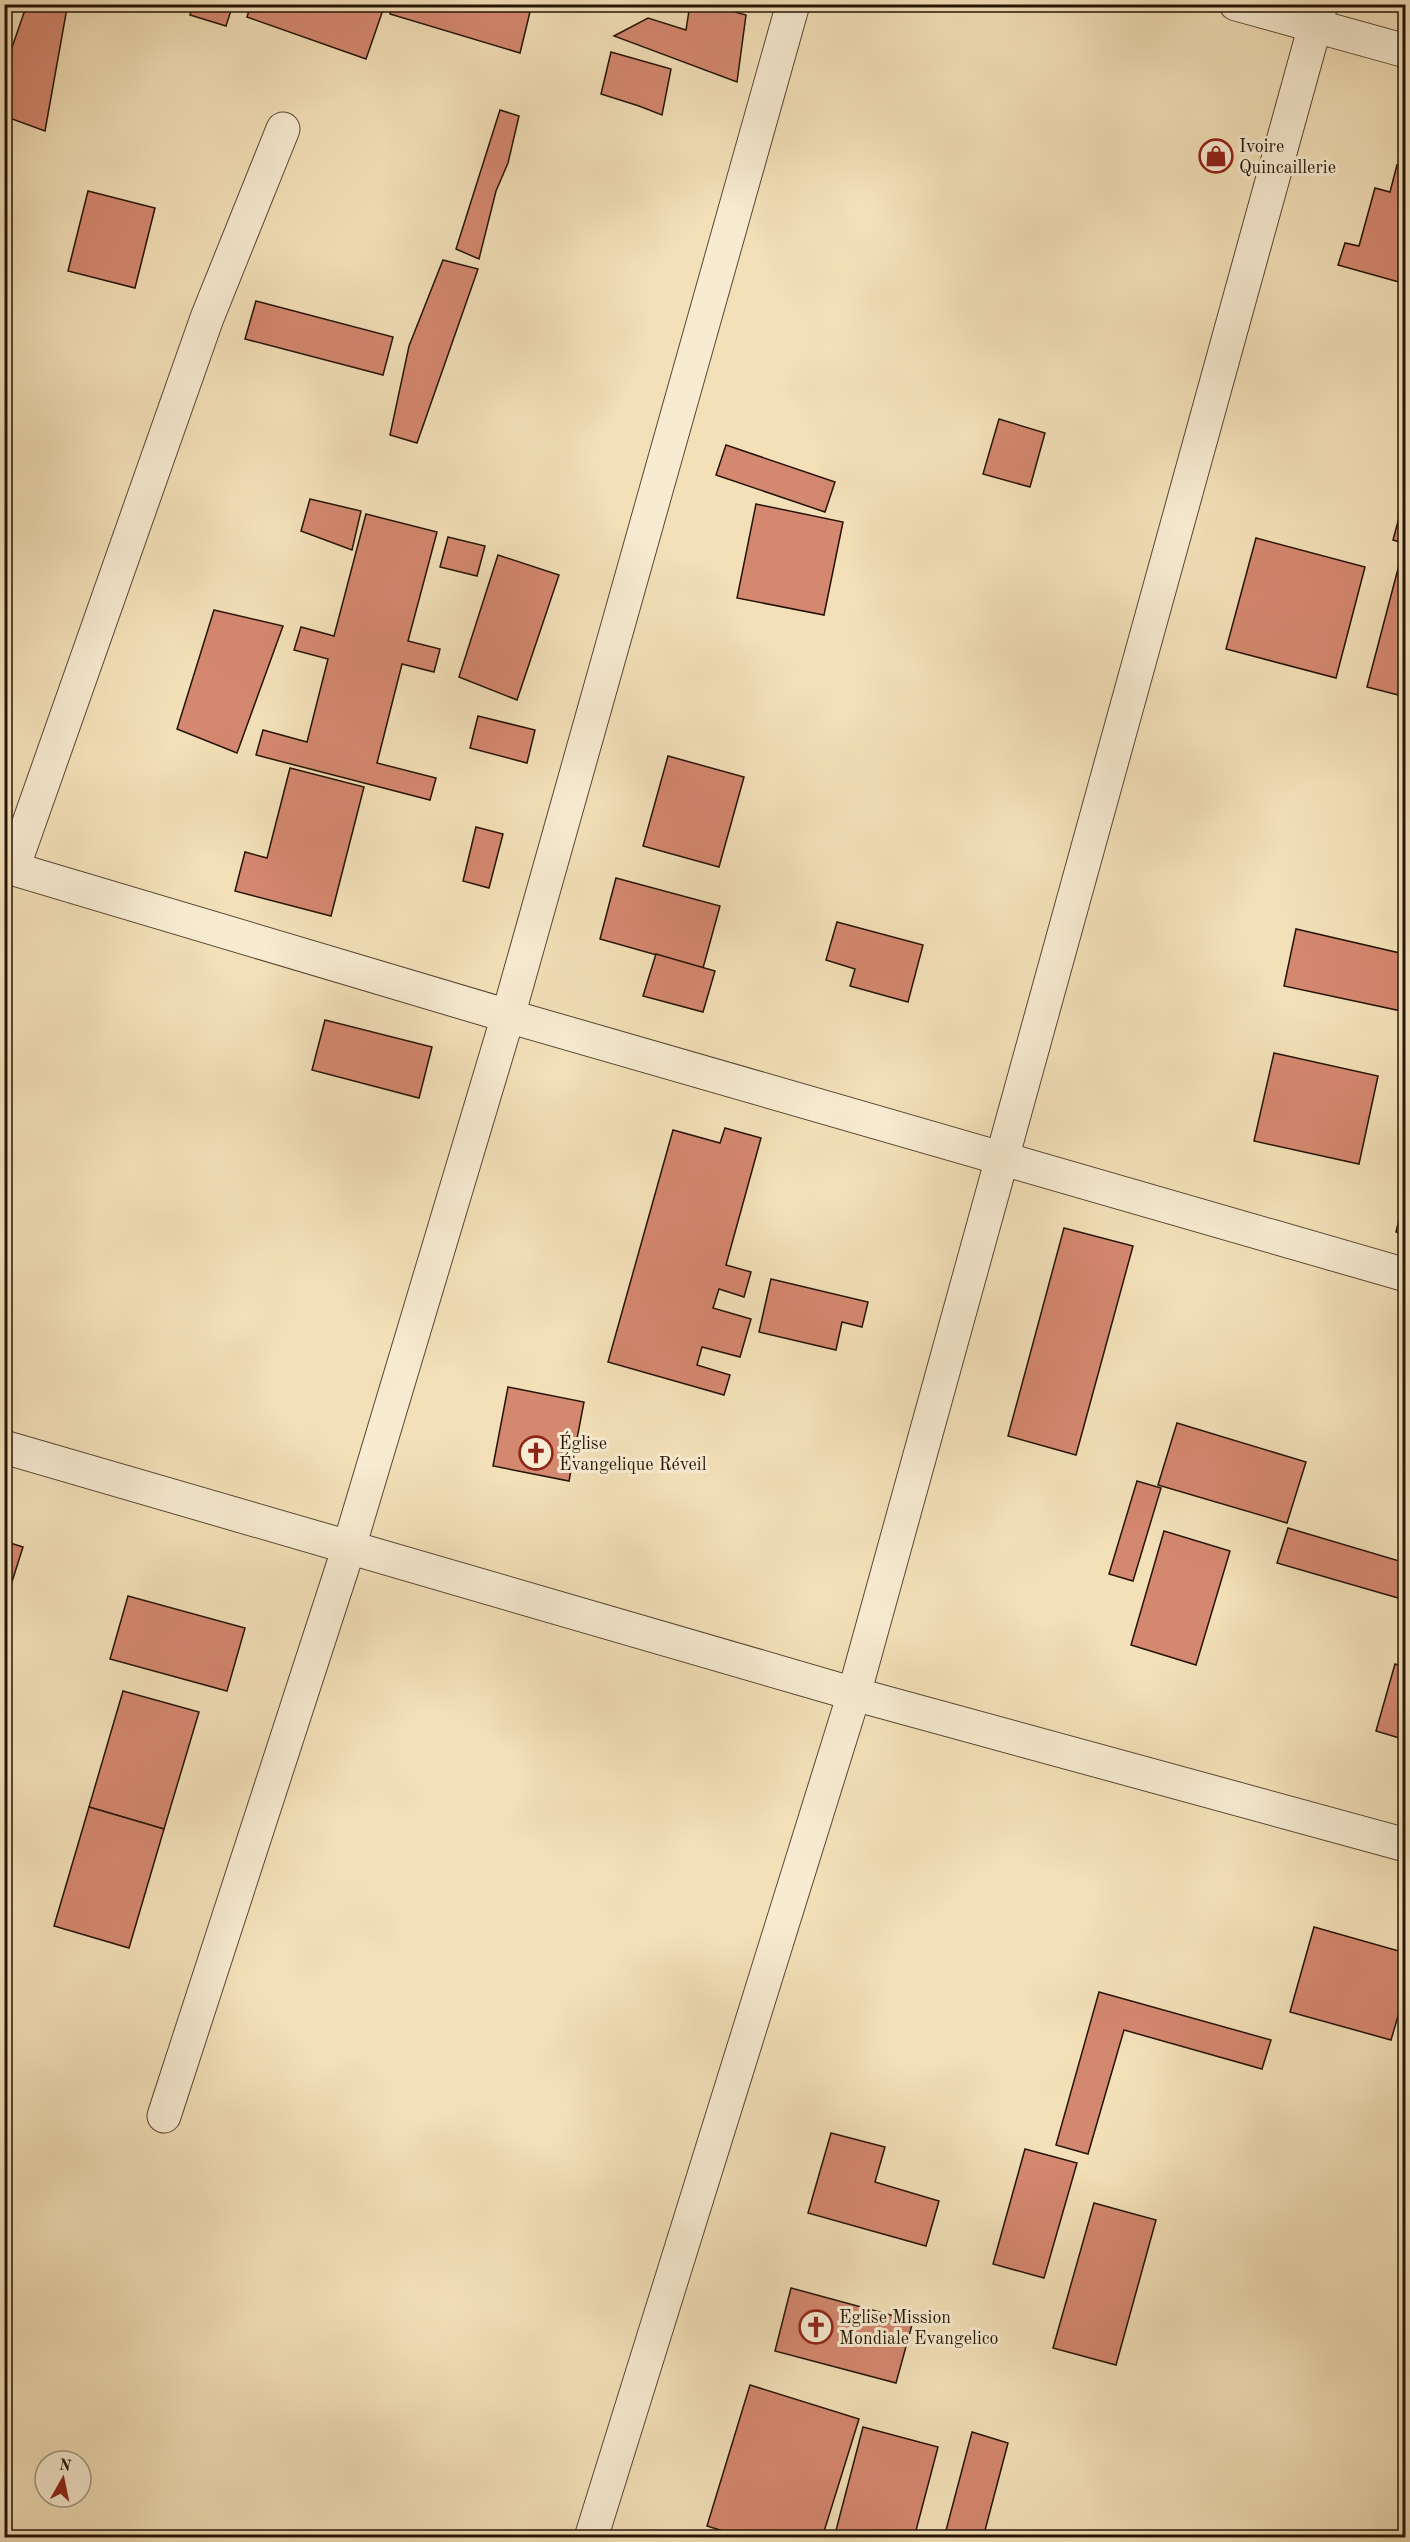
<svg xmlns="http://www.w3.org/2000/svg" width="1410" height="2542" viewBox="0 0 1410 2542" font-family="'Old Standard TT',serif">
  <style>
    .building { fill: #d58870; stroke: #251405; stroke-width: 1.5 }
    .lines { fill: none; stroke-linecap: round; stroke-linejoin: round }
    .minor-casing { stroke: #584732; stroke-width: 35 }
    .tertiary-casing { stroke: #584732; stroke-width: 35 }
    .minor { stroke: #f7ebd1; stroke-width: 33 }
    .tertiary { stroke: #f7ebd1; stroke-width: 33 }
    .labels { text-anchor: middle; stroke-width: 6; stroke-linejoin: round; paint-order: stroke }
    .poi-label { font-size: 18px; fill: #251405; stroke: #f7ebd1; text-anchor: start }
  </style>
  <rect width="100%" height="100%" fill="#f3e0b8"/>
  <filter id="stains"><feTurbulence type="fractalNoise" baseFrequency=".00333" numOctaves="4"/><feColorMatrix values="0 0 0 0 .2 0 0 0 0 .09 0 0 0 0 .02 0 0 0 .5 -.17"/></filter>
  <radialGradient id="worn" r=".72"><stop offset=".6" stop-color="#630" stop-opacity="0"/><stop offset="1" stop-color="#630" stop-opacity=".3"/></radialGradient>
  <!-- building -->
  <g class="building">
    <path d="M27,4h26l14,4 -22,123 -41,-15 3,-54z"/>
    <path d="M193,4h40l-7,22 -36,-11z"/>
    <path d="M251,4h134l-19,55 -119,-42z"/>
    <path d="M392,4h110l28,8 -10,41 -130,-39z"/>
    <path d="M690,4h16l40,11 -9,67 -123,-46 34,-18 38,12z"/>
    <path d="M611,52l60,17 -9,46 -23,-9 -38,-12z"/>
    <path d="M500,110l19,6 -11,47 -12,28 -17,68 -23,-10z"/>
    <path d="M4,135l6,1 -6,20z"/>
    <path d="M1397,165l9,2v117l-68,-19 7,-22 14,3 16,-58 15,4z"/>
    <path d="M88,191l67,17 -20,80 -67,-17z"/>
    <path d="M443,260l35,9 -61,174 -27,-8 19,-89z"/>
    <path d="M256,301l137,36 -10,38 -138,-36z"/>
    <path d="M999,419l46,14 -15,54 -47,-13z"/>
    <path d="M726,445l109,37 -10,30 -109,-37z"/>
    <path d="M1406,492v52l-13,-4z"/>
    <path d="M310,499l51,12 -9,39 -51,-19z"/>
    <path d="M756,504l87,18 -19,93 -87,-17z"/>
    <path d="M366,514l71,18 -29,109 32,8 -6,23 -32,-8 -25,99 59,15 -6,22 -174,-45 7,-25 44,12 21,-83 -34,-9 7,-23 33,9z"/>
    <path d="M448,537l37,9 -8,30 -37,-9z"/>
    <path d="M1256,538l109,29 -29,111 -110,-29z"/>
    <path d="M498,555l61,20 -42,125 -58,-23z"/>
    <path d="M1399,565l7,2v130l-39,-10z"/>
    <path d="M214,610l69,16 -46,127 -60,-24z"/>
    <path d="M478,716l57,14 -8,33 -57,-15z"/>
    <path d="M668,756l76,21 -25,90 -76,-21z"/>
    <path d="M290,768l74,19 -33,129 -96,-25 10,-39 22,6z"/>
    <path d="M476,827l27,7 -14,54 -26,-7z"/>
    <path d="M616,878l104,28 -17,62 -103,-29z"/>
    <path d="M837,922l86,23 -15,57 -58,-16 5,-17 -29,-9z"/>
    <path d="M1406,927v85l-122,-26 12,-57 104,24z"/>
    <path d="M656,954l59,17 -12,41 -60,-16z"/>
    <path d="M325,1020l107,27 -13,51 -107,-28z"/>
    <path d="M1274,1053l104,23 -19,88 -105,-23z"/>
    <path d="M725,1128l36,10 -35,127 25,7 -7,25 -25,-8 -6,19 38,11 -11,38 -38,-10 -5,18 33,10 -6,20 -116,-33 65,-232 47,13z"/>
    <path d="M1406,1173v18l-4,-1z"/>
    <path d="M1403,1204h3v30l-10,-2z"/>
    <path d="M1064,1228l69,18 -57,209 -68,-19z"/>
    <path d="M771,1279l97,23 -6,25 -20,-5 -6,28 -77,-18z"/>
    <path d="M508,1387l76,15 -15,79 -76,-15z"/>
    <path d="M1177,1423l129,39 -19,61 -129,-38z"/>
    <path d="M1137,1481l24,7 -28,93 -24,-7z"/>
    <path d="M1288,1528l118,35 -1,37 -128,-37z"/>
    <path d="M1164,1531l66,20 -34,114 -65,-20z"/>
    <path d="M4,1541l19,6 -19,60z"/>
    <path d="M128,1596l117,32 -18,63 -117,-32z"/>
    <path d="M1395,1664l11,3v73l-30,-9z"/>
    <path d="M123,1691l76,21 -35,117 -75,-22z"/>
    <path d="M89,1807l75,22 -35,119 -75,-22z"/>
    <path d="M1314,1927l92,26v36l-15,51 -101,-28z"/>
    <path d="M1099,1992l172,48 -9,29 -138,-39 -36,124 -32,-9z"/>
    <path d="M831,2133l54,14 -10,35 64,19 -13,45 -118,-33z"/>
    <path d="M1025,2149l52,14 -33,115 -51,-14z"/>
    <path d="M1094,2203l62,17 -40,145 -63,-17z"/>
    <path d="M791,2288l122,33 -17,62 -121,-32z"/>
    <path d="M750,2385l109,34 -37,119h-76l-39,-12z"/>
    <path d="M863,2427l75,20 -24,91h-80z"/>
    <path d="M972,2432l36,11 -25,95h-39z"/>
  </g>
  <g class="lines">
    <defs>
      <g id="minor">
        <path d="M1236,4l170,47"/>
        <path d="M4,866l504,150 898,259"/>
        <path d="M13,868l194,-550 76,-189"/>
        <path d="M4,1447l850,247 552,151"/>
        <path d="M164,2116l185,-569 159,-531 285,-1012"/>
      </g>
      <path id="tertiary" d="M591,2538l263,-844 467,-1690"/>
    </defs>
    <!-- minor casing -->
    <use href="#minor" class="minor-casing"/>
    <!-- tertiary casing -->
    <use href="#tertiary" class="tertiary-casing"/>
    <!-- minor -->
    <use href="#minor" class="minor"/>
    <!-- tertiary -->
    <use href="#tertiary" class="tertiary"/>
  </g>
  <!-- icons -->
  <defs>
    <symbol id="shop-ring" viewBox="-11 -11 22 22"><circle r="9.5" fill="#f7ebd1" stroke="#8f2418" stroke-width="1.5"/><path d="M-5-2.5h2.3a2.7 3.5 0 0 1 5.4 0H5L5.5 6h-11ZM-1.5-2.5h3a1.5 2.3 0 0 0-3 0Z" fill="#8f2418"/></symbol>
    <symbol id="church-ring" viewBox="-11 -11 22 22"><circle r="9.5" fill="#f7ebd1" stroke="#8f2418" stroke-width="1.5"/><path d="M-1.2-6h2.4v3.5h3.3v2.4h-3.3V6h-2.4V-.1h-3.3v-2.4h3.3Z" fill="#8f2418"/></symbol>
  </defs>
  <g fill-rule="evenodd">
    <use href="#shop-ring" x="1197" y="137" width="38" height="38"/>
    <use href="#church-ring" x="517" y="1434" width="38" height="38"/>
    <use href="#church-ring" x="797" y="2308" width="38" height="38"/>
  </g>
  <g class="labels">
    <!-- poi labels -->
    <g class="poi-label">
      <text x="1239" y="152">Ivoire<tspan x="1239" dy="21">Quincaillerie</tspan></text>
      <text x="559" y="1449">Église<tspan x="559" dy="21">Évangelique Réveil</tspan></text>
      <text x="839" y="2323">Eglise Mission<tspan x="839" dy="21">Mondiale Evangelico</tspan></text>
    </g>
  </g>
  <!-- margin -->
  <rect width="1410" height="2542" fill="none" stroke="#f3e0b8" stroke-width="24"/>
  <rect x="6" y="6" width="1398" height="2530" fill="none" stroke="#251405" stroke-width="3"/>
  <rect x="12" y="12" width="1386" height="2518" fill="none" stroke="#251405" stroke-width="1.5"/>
  <!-- north arrow -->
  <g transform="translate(63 2479) rotate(9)"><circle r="28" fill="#f7ebd1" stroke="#a3957f" stroke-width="1.5"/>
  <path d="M0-4.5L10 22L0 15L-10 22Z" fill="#8f2418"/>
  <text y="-9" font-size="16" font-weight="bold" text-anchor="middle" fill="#251405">N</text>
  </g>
  <rect width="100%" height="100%" filter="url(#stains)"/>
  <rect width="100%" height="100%" fill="url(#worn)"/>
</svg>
